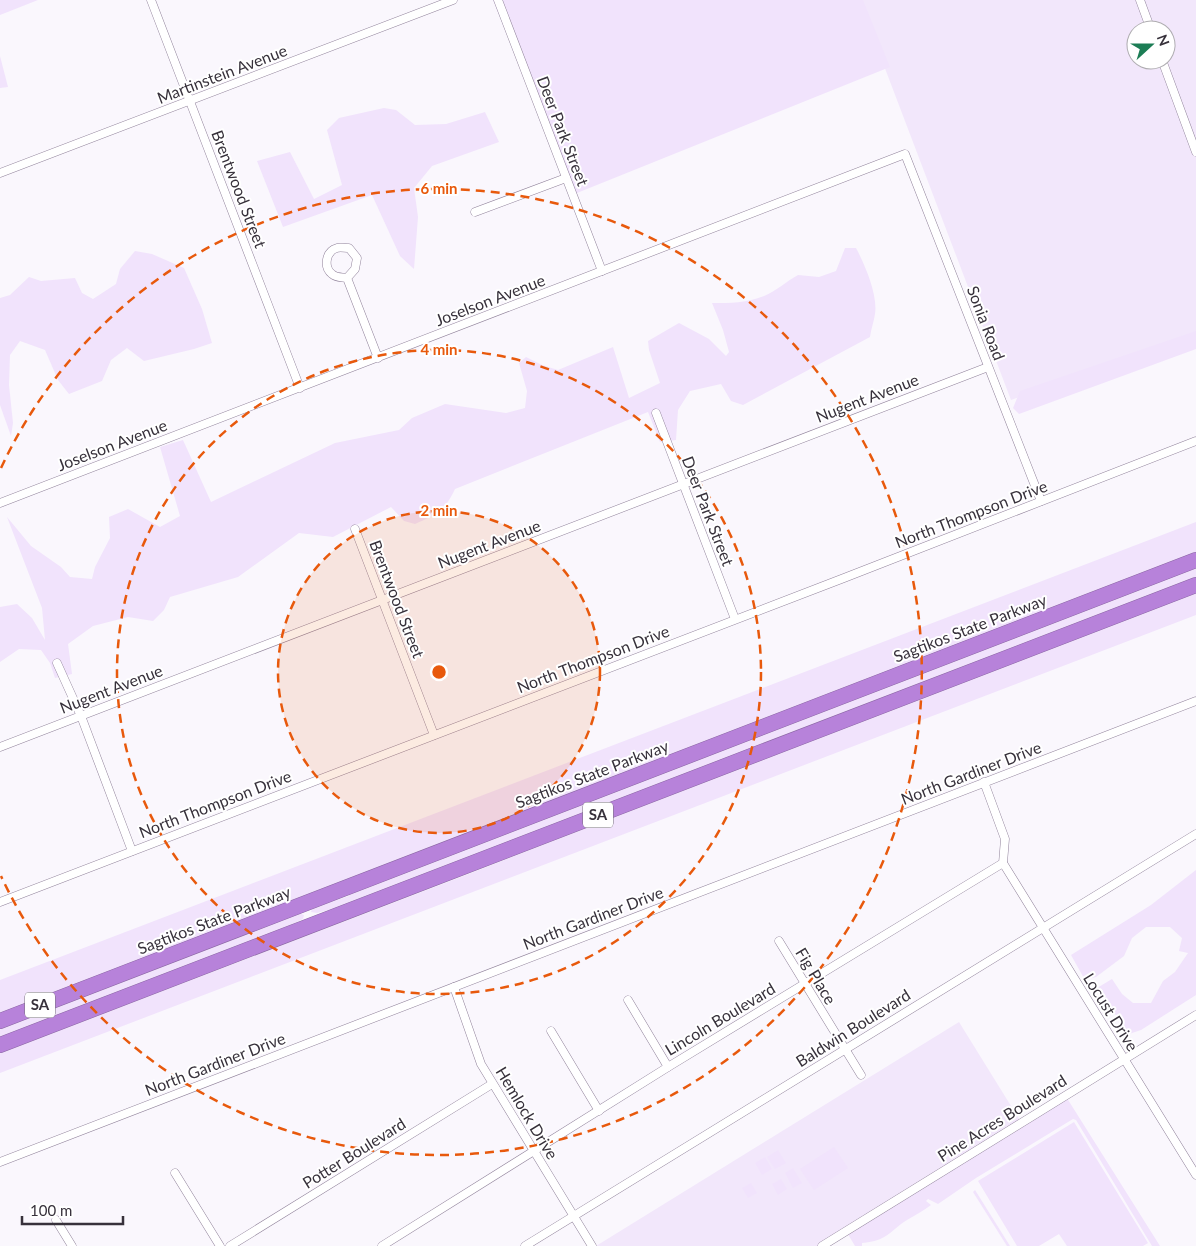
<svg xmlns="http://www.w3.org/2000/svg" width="1196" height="1246" viewBox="0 0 1196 1246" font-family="Lato,sans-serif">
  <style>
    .built { fill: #f2e7fb; fill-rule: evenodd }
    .green { fill: #f1e3fc }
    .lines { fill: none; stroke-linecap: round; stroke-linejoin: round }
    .minor-casing { stroke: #91839b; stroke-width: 9 }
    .motorway-casing { stroke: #8a66a2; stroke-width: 16 }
    .minor { stroke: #fff; stroke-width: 8 }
    .motorway { stroke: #b782da; stroke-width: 15 }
    .ring { fill: none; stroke: #e8590c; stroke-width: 2.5; stroke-dasharray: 9 6 }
    .labels { text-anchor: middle; stroke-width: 4; stroke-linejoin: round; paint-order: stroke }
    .shield { fill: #fff; stroke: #736f76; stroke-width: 1 }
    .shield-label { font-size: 15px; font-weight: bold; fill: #37313b }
    .street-label { font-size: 16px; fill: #37313b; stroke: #fff }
    .centre { fill: #e8590c; stroke: #fff; stroke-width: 2.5 }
    .ring-label { font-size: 15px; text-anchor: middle; font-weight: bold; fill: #e8590c; stroke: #fff; stroke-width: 4; stroke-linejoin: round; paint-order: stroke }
  </style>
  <rect width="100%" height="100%" fill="#faf7fd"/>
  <!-- built -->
  <g class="built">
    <path d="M859,0h337v332l-185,68zM1136,30h30v30h-30z"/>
    <path d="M959,1022l62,100 -199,124h-226z"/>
  </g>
  <!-- green -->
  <g class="green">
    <path d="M0,0h38l-38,15z"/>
    <path d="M493,0h370l27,67 -318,128z"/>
    <path d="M0,56l8,31 -8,1z"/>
    <path d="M384,108l12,2 19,15 31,-1 39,-12 14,30 -67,24 -18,22 4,29 -4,52 -14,-13 -28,-61 -89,32 -26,-66 33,-9 24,47 28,-14 -15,-55 12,-12z"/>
    <path d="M845,248h11c9,17 22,47 19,66 -1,7 -4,15 -5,23l-127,68 -12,-4 -10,-17 -31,7 -12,19 -2,30 -16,2 -12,-30 -193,77c-10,22 -20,26 -40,35l-11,-3 -13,-14 -58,30 -34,-4 -61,44 -68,20 -6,13 -11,11 -25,-4 -35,9 -25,18 4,30 -17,4 -5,-15 -9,-13 -22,-1 -19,13v-55l17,-3 15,14 13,22 -3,-32 -35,-91 24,29 30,21 9,10 22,2 3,-12 15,-29 -1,-21 19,-8 32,18 20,-11 -20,-69 23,-7 28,62 124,-59 64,-13 13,-12 33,-14 61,9 19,-5 2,-17 -8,-28 7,-6 16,8 16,5 55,-23 16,51 31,-15 -11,-33 -1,-9 31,-18 30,16 17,17 3,-4 -6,-22 -11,-27c18,0 35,0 52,-7 12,-5 23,-15 34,-21l21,2 17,-6z"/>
    <path d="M135,251l17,3 32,14 18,41 10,34 -18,6 -50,12 -17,-13 -16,12 -9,21 -33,13 -11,-14 -13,-30 -25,-9 -10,14 -1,30 4,38 -2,13 -11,-31v-107l10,-3 19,-18 12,4 34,-3 7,15 11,6 23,-15 4,-15z"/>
    <path d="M1196,331v18l-177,65 -6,-6 7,-17z"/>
    <path d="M1196,522v33l-1196,460v-35z"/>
    <path d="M1196,565v14l-830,321 -49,13 -6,-1 1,-3 3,-2 34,-11 -1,-3z"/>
    <path d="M1196,590v25l-1196,458v-20l466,-178z"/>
    <path d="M1196,870v125l-55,35 -12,4 -32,-46 15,-9 10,15 11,9h18l12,-22 12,-9 13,-19 -9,-2 3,-13 -12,-11h-24l-14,11 -8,18 -28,21 -11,3 -14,-25 80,-50z"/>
    <path d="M299,913l5,2 -1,4 -38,18 -265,102v-13z"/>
    <path d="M1065,1095l95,151h-8l-76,-126 -3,-1 -97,59 -38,26 -10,-5 -2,2 5,4c-8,6 -16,10 -24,15 -20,13 -18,20 -45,23v3h-7l-9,-15z"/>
    <path d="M1074,1122l74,121 -5,3h-76l-8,-12 -20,12h-22l-39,-65z"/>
    <path d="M834,1147l14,21 -34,22 -14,-21z"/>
    <path d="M778,1150l8,13 -11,6 -8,-12z"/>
    <path d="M765,1157l7,12 -10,6 -7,-12z"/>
    <path d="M793,1168l9,15 -9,5 -8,-15z"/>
    <path d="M781,1179l6,10 -9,6 -6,-11z"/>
    <path d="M751,1183l6,10 -9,5 -6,-10z"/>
    <path d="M975,1190l35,56h-3l-34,-54z"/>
  </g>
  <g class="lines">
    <defs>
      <g id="minor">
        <path d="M151,0l149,388"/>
        <path d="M498,0l104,271"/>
        <path d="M1140,0l11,30"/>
        <path d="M1162,60l34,92"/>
        <path d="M0,173l453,-173"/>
        <path d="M475,212l91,-34"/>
        <path d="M347,278c-5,-1 -11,0 -15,-4 -9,-7 -6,-23 5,-26 3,-1 8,0 12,0l8,10 -2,11 -8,9 31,80"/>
        <path d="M656,413l79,206"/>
        <path d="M0,503l905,-349 136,347"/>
        <path d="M355,529l79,206"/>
        <path d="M57,663l24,53 51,135"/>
        <path d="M0,747l988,-380"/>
        <path d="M1003,863l193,312"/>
        <path d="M0,902l844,-324 352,-137"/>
        <path d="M779,941l82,134"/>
        <path d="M454,987l27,77 111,182"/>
        <path d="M628,1000l40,67"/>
        <path d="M551,1031l48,80"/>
        <path d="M0,1162l1196,-461"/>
        <path d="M175,1173l45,73"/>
        <path d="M56,1220l16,26"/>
        <path d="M230,1246l262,-162"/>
        <path d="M382,1246l286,-179 335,-204 2,-24 -21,-57"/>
        <path d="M525,1246l671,-412"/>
        <path d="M822,1246l374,-231"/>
      </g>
      <g id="motorway">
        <path d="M0,1021l1196,-461"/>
        <path d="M0,1045l1196,-460"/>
      </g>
    </defs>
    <!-- minor casing -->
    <use href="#minor" class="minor-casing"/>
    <!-- motorway casing -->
    <use href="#motorway" class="motorway-casing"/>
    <!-- minor -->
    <use href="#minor" class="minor"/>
    <!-- motorway -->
    <use href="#motorway" class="motorway"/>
  </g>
  <!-- distance rings -->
  <circle cx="439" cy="672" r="161" fill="#e8590c" fill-opacity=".12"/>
  <g class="ring">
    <circle cx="439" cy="672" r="161"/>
    <circle cx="439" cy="672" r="322"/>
    <path d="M1 468A483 483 0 1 1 1 876"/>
  </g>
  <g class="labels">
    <!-- shield labels -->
    <g class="shield">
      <rect x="583" y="802.5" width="30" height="25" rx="4"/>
      <rect x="25" y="992.5" width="30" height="25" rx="4"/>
    </g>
    <g class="shield-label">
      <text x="598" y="820">SA</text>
      <text x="40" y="1010">SA</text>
    </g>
    <!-- street labels -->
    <g class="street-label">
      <text transform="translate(222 74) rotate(-21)" y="6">Martinstein Avenue</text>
      <text transform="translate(563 131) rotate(69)" y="6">Deer Park Street</text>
      <text transform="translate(239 189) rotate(69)" y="6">Brentwood Street</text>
      <text transform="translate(490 300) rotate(-21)" y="6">Joselson Avenue</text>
      <text transform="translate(986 323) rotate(69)" y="6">Sonia Road</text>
      <text transform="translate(867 398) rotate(-21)" y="6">Nugent Avenue</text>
      <text transform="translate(112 445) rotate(-21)" y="6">Joselson Avenue</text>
      <text transform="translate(708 511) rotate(69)" y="6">Deer Park Street</text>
      <text transform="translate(971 514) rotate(-21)" y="6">North Thompson Drive</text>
      <text transform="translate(489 544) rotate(-21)" y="6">Nugent Avenue</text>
      <text transform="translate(397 599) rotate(69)" y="6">Brentwood Street</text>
      <text transform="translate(970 628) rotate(-21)" y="6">Sagtikos State Parkway</text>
      <text transform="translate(593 659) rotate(-21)" y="6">North Thompson Drive</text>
      <text transform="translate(111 689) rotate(-21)" y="6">Nugent Avenue</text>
      <text transform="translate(971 773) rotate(-21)" y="6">North Gardiner Drive</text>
      <text transform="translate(592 774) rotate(-21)" y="6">Sagtikos State Parkway</text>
      <text transform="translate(215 804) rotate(-21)" y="6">North Thompson Drive</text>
      <text transform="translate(593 918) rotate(-21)" y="6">North Gardiner Drive</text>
      <text transform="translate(214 920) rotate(-21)" y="6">Sagtikos State Parkway</text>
      <text transform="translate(816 976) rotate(59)" y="6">Fig Place</text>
      <text transform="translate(1111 1012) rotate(58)" y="6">Locust Drive</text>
      <text transform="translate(720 1019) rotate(-31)" y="6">Lincoln Boulevard</text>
      <text transform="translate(853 1028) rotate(-32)" y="6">Baldwin Boulevard</text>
      <text transform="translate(215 1064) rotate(-21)" y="6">North Gardiner Drive</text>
      <text transform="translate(527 1113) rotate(59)" y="6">Hemlock Drive</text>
      <text transform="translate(1002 1118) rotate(-32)" y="6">Pine Acres Boulevard</text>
      <text transform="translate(354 1153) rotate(-32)" y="6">Potter Boulevard</text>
    </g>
  </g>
  <circle cx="439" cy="672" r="8" class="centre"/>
  <g class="ring-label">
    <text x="439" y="194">6 min</text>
    <text x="439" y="355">4 min</text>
    <text x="439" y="516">2 min</text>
  </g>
  <!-- north arrow -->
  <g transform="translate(1151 45) rotate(69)"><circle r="24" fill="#ffffff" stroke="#afadb1"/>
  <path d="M0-4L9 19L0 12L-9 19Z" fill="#1c7d55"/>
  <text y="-8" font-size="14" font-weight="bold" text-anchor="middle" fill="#37313b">N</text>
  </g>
  <!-- scale -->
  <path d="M22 1216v8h101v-8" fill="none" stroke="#37313b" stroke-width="2.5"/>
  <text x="30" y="1216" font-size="15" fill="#37313b" stroke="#ffffff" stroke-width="4" paint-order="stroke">100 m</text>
</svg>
